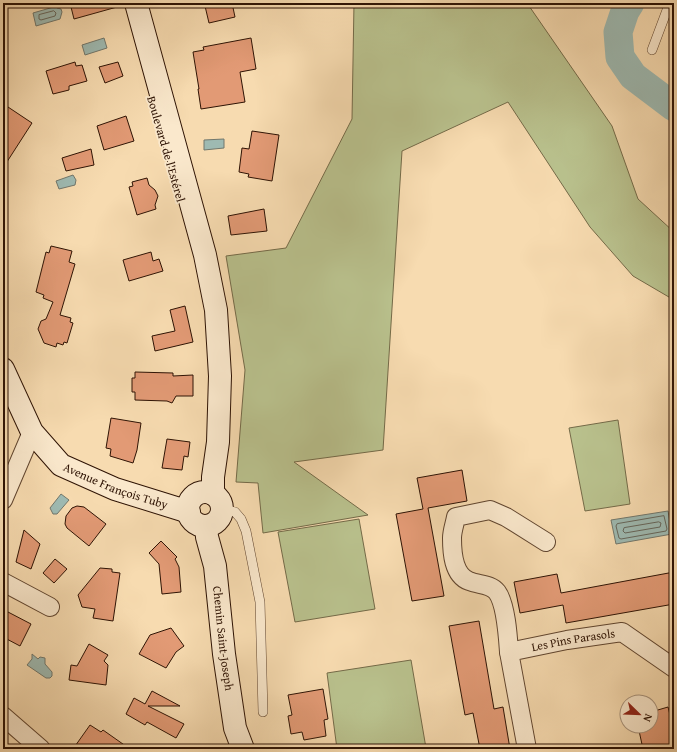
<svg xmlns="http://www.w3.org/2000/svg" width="677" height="752" viewBox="0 0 677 752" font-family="'Gentium Book Plus',serif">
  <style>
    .green { fill: #b9c18d; stroke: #746a48 }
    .water { fill: #9ebab2; stroke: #71776c }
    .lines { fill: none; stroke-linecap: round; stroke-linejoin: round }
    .shore { stroke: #66665b; stroke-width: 1 }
    .river { stroke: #9ebab2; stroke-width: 29 }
    .building { fill: #e29a75; stroke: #2e1304 }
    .lane-casing { stroke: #60452f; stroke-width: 10 }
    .street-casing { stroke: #60452f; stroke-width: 20 }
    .secondary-casing { stroke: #2e1304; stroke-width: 24 }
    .lane { stroke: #fae8cc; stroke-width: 9 }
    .street { stroke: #fae8cc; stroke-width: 18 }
    .secondary { stroke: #fae8cc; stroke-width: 22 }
    .labels { text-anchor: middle; stroke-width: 3.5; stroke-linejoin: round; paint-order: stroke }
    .street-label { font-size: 12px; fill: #2e1304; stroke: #fae8cc }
  </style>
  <rect width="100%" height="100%" fill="#f7dbb0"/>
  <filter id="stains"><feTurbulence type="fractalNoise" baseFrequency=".005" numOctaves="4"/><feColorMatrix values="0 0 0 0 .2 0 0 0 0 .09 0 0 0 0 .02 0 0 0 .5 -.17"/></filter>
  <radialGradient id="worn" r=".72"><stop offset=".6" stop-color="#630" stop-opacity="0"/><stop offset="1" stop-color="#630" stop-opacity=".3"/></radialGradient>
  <!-- green -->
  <g class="green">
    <path d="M354,3h173l85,123 26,73 36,33v68l-41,-24 -43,-49 -82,-125 -106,49 -19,299 -89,12 74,53 -105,18 -5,-50 -22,-1 9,-112 -19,-114 60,-8 66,-129z"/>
    <path d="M618,420l12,84 -45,7 -16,-83z"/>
    <path d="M359,519l16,90 -80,13 -17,-90z"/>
    <path d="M411,660l15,88 -8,1h-81l-10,-76z"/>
  </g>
  <!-- water -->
  <g class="water">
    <path d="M57,6v2l4,1 1,3 -2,7 -24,7 -3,-13z"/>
    <path d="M104,38l3,10 -22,7 -3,-10z"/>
    <path d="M224,139v9l-20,2v-10z"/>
    <path d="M73,175l3,5 -1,5 -16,4 -3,-8z"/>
    <path d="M61,494l8,6 -12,14h-4l-3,-6z"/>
    <path d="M668,511l4,23 -56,10 -5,-24z"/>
    <path d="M32,654l6,5 2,-2 5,1v6l7,8v4l-2,2h-4l-19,-13 5,-6z"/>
  </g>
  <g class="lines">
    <!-- shore -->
    <g class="shore">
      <path d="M54,11l2,2 -1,3 -14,4 -2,-1v-4z"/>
      <path d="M664,516l3,13 -1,2 -45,8 -2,-1 -3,-12 1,-2z"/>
      <path d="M659,522l2,1 -1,4 -35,6 -2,-2 1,-3z"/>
    </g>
    <!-- river -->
    <path class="river" d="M630,3l-5,8 -7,21 2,25 13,19 41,31"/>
  </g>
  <!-- building -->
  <g class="building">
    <path d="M70,3h46l1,4 -43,12z"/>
    <path d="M215,3h17l3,14 -26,6 -4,-17z"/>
    <path d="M251,38l5,31 -16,3 5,30 -44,7 -3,-20h1l-6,-37 11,-2 -1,-3z"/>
    <path d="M75,62l1,4 6,-1 5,16 -18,5v4l-16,4 -7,-23z"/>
    <path d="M118,62l5,14 -18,7 -6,-16z"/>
    <path d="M8,107l24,16 -29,45v-53z"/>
    <path d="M126,116l8,25 -30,9 -7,-24z"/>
    <path d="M252,131l27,4 -7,46 -24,-4 1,-3 -10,-2 3,-24 7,1z"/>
    <path d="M91,149l3,16 -28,6 -4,-13z"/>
    <path d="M147,178l2,7 6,5 3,6 -3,9 1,4 -19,6 -8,-28 4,-1 -1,-4z"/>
    <path d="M264,209l3,22 -36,4 -3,-19z"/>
    <path d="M51,246l21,5 -3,11 6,2 -15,51 11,3 -1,4 3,1 -6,20 -3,-1 -1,3 -6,-2 -1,4 -12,-4 -6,-14 3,-8 5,-2 7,-17 -10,-4 1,-3 -8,-3 10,-40 3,1z"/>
    <path d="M151,252l2,9 6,-2 4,12 -34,10 -6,-21z"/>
    <path d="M185,306l8,36 -38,9 -3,-15 23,-5 -5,-21z"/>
    <path d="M135,372l38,1v3l20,-1v21h-17l-4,7 -5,-2 -32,-1v-8h-3v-14h3z"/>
    <path d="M111,418l30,5 -4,27 -4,13 -23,-7 1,-7 -5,-1z"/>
    <path d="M167,439l23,3 -2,15 -4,-1 -2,14 -20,-2z"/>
    <path d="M462,470l5,31 -39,7 16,88 -32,5 -16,-87 27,-5 -6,-31z"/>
    <path d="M77,506l7,1 22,17 -17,22 -22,-18 -2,-4 1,-8 6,-8z"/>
    <path d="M24,530l16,14 -9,25 -15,-7z"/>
    <path d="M161,541l16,16 -2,2 4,8 2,25 -19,2 -3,-30 -10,-11z"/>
    <path d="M55,559l12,10 -13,14 -11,-10z"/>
    <path d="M100,568l12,1v3l8,1 -7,48 -20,-3 2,-9 -13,-2 -4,-12z"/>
    <path d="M674,572v32l-108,19 -3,-18 -43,8 -6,-31 43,-8 4,19z"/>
    <path d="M8,612l23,12 -11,22 -17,-9v-20z"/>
    <path d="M479,621l15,88 9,-2 7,42h-30l-7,-36 -8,2 -16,-89z"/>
    <path d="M171,628l13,18 -8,6 -10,16 -27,-14 11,-19z"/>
    <path d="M89,644l19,11 -4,6 4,4 -2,20 -37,-5 2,-15 6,1z"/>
    <path d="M323,689l5,30 -4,1 2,16 -22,4 -2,-8 -11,2 -3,-18 4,-1 -4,-20z"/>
    <path d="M152,691l28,15h-32l36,18 -8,14 -29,-16 -2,3 -19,-11 8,-16 11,6z"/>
    <path d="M668,707l6,24v18h-31l-5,-23h13v-14z"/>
    <path d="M90,725l11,7 2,-2 27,19h-57z"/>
  </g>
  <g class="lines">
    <defs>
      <g id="lane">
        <path d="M652,50l15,-40 4,-7"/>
        <path d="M222,509l13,3 6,7 5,12 14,71 3,110"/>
      </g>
      <g id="street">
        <path d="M3,500l29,-68"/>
        <path d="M3,582l47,25"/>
        <path d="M509,652c-1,-15 -3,-48 -12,-60 -6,-8 -18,-7 -28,-11 -16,-6 -17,-29 -17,-43 0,-7 3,-15 4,-21l34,-7 16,7 40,25"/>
        <path d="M3,716l38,33"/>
        <path id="s1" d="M527,749l-18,-97 58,-12 55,-8 52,36"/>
      </g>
      <g id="secondary">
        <path d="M136,3l69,252 11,55 4,66 -2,66 -5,35v17"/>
        <path id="s2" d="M3,369l29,63 29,33 54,24 74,23"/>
        <circle cx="205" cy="509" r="17"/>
        <path id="s3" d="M206,526l1,11 8,29 9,88 11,74 8,21"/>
      </g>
    </defs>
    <!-- lane casing -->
    <use href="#lane" class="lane-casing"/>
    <!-- street casing -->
    <use href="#street" class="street-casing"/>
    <!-- secondary casing -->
    <use href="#secondary" class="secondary-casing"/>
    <!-- lane -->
    <use href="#lane" class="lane"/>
    <!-- street -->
    <use href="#street" class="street"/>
    <!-- secondary -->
    <use href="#secondary" class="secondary"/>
  </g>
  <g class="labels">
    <!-- street labels -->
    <g class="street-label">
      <text transform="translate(166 149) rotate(74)" y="4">Boulevard de l'Estérel</text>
      <text dy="4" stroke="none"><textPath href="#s2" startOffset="172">Avenue François Tuby</textPath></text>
      <text dy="4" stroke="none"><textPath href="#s3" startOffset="114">Chemin Saint-Joseph</textPath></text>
      <text dy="4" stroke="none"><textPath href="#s1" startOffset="164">Les Pins Parasols</textPath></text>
    </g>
  </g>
  <!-- margin -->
  <rect width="677" height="752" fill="none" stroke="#f7dbb0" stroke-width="16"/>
  <rect x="4" y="4" width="669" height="744" fill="none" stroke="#2e1304" stroke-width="2"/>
  <rect x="8" y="8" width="661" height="736" fill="none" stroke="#2e1304"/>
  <!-- north arrow -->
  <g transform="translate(639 714) rotate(113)"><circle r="19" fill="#fae8cc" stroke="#a8937c"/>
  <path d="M0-3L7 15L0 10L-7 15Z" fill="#8f2418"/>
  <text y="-6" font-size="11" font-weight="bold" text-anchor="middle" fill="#2e1304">N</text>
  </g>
  <rect width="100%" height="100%" filter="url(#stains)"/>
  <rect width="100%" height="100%" fill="url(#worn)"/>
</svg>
